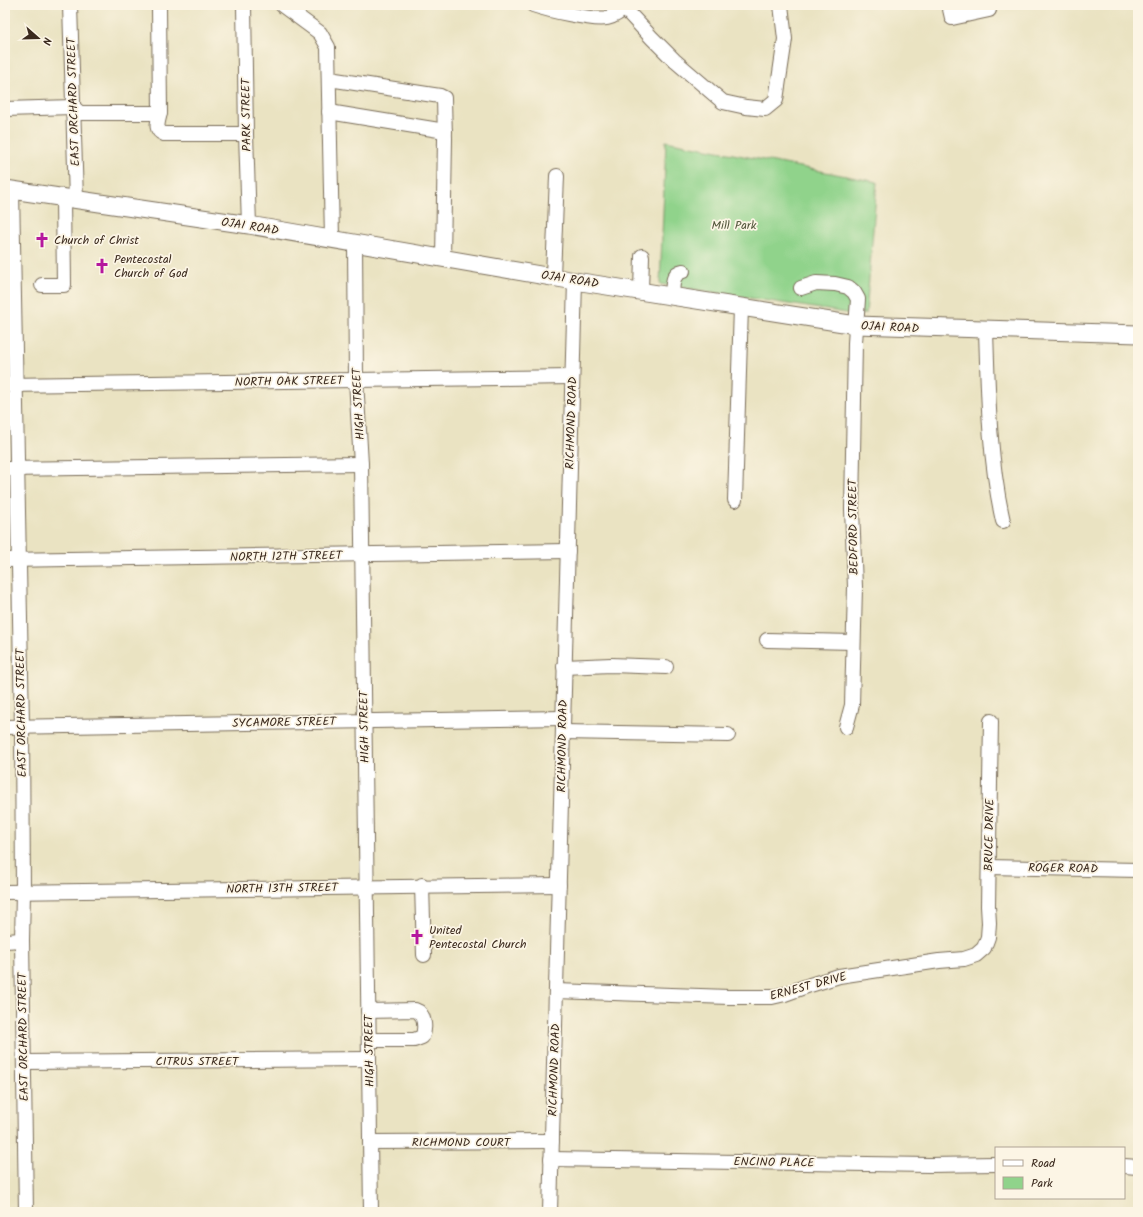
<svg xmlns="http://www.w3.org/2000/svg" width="1143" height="1217" viewBox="0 0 1143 1217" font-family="Kalam,sans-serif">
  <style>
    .green { fill: #90d38b; stroke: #667e54 }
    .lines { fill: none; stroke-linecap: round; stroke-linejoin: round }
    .minor-casing { stroke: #786b57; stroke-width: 16 }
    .major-casing { stroke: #786b57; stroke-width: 19 }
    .minor { stroke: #fff; stroke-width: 14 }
    .major { stroke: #fff; stroke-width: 17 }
    .labels { text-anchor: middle; stroke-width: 3.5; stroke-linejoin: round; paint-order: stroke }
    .street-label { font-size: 12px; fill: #3b2a1e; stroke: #fcf5e5 }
    .park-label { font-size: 12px; fill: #505439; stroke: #fcf5e5 }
    .poi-label { font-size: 12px; fill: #3b2a1e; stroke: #fcf5e5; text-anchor: start }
  </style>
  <rect width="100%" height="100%" fill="#fcf5e5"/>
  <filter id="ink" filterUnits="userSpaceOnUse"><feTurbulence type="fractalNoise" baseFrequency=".025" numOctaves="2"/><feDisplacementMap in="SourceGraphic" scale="8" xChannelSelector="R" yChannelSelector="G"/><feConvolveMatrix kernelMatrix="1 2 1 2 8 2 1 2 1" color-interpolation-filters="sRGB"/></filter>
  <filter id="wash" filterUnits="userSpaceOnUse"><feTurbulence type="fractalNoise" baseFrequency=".012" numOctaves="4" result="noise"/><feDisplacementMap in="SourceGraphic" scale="16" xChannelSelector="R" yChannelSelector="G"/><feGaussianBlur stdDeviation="0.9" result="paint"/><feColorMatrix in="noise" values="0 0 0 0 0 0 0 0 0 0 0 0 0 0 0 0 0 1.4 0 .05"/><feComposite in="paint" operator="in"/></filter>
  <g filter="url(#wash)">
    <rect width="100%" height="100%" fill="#eae3c2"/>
    <!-- green -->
    <path class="green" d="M666,141l211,41 -11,132h-13l-193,-30z"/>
  </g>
  <g filter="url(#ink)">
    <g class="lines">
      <defs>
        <g id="minor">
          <path d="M70,5l6,195"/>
          <path d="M159,5l1,108c-2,9 -6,17 4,21h82"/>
          <path d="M244,5l2,129 3,91"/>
          <path d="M282,5l38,28 8,14 4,192"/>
          <path d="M533,5c15,5 60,16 74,13 8,-2 15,-7 21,-13"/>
          <path d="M949,5l3,13 37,-8 -1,-5"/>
          <path d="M625,9l27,29 22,22 49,42 23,5 19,2 11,-9 9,-61 -4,-34"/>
          <path d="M329,79l111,17 4,2 1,41 -2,119"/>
          <path d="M5,109l68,-2 7,6h80"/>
          <path d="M329,112l116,19"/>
          <path d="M12,190l10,536 1,166 -1,48 4,272"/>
          <path d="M355,243l1,137 5,84 10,748"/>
          <path d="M553,276l4,-100"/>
          <path d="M42,285h22l-1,-87"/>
          <path d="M801,288l15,-5 19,1 13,3 6,5 4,7 -3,44 -3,166 3,78 -3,118 -6,22"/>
          <path d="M641,291l1,-35"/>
          <path d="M672,296c1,-9 -1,-23 11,-25"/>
          <path d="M986,330c2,64 3,129 17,191"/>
          <path d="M5,385l567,-8"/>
          <path d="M5,469l356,-5"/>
          <path d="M735,500l6,-193"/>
          <path d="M5,560l563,-9"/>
          <path d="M767,640l86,2"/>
          <path d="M564,667l47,-2 55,2"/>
          <path d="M5,727l558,-9"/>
          <path d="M563,732l165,3"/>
          <path d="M989,867l149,3"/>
          <path d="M422,885l2,70"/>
          <path d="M5,892l554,-7"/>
          <path d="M5,941l17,-1"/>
          <path d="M556,991l173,6h43l13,-3 25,-9 29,-9 100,-15 25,-2 12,-4 8,-7 4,-11 1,-14 -1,-17 3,-185"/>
          <path d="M368,1011l47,-1c10,3 11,19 7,27l-8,3h-45"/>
          <path d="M24,1062l345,-3"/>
          <path d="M370,1142l182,-1"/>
          <path d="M551,1159l378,6 67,-1"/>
          <path d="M1124,1166l14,1"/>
          <path d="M550,1212l25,-931"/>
        </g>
        <path id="major" d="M5,189l244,36 326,56 281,44 282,9"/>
      </defs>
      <!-- minor casing -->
      <use href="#minor" class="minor-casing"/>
      <!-- major casing -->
      <use href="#major" class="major-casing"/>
      <!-- minor -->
      <use href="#minor" class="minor"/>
      <!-- major -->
      <use href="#major" class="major"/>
    </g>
  </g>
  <!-- icons -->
  <defs>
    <symbol id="church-bare" viewBox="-9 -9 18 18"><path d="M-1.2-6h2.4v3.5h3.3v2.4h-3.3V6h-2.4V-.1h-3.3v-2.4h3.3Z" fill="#b5179e" stroke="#fcf5e5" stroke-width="2.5" paint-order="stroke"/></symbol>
  </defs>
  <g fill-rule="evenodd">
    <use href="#church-bare" x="31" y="229" width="22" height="22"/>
    <use href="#church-bare" x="91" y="255" width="22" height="22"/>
    <use href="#church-bare" x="406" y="926" width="22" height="22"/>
  </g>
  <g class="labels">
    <!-- street labels -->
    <g class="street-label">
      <text transform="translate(73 102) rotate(-92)" y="4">EAST ORCHARD STREET</text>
      <text transform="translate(246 115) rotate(-91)" y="4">PARK STREET</text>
      <text transform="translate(250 226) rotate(9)" y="4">OJAI ROAD</text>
      <text transform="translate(570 279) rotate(9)" y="4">OJAI ROAD</text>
      <text transform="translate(890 327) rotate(3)" y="4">OJAI ROAD</text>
      <text transform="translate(289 381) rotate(-1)" y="4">NORTH OAK STREET</text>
      <text transform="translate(358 404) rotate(-93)" y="4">HIGH STREET</text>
      <text transform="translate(571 423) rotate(-88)" y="4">RICHMOND ROAD</text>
      <text transform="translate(853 527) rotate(-91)" y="4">BEDFORD STREET</text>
      <text transform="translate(286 556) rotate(-1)" y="4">NORTH 12TH STREET</text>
      <text transform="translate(21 713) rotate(-91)" y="4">EAST ORCHARD STREET</text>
      <text transform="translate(284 722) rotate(-1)" y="4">SYCAMORE STREET</text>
      <text transform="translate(364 727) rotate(-91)" y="4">HIGH STREET</text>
      <text transform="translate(562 746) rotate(-89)" y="4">RICHMOND ROAD</text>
      <text transform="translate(989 835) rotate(-89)" y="4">BRUCE DRIVE</text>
      <text transform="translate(1063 868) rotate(1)" y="4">ROGER ROAD</text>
      <text transform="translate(282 888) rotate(-1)" y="4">NORTH 13TH STREET</text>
      <text transform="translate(808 986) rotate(-15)" y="4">ERNEST DRIVE</text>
      <text transform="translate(23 1037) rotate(-91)" y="4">EAST ORCHARD STREET</text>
      <text transform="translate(369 1051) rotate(-91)" y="4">HIGH STREET</text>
      <text x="197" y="1065">CITRUS STREET</text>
      <text transform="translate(554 1070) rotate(-88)" y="4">RICHMOND ROAD</text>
      <text x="461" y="1146">RICHMOND COURT</text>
      <text transform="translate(774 1162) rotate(1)" y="4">ENCINO PLACE</text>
    </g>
    <!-- park labels -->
    <g class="park-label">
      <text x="734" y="229">Mill Park</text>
    </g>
    <!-- poi labels -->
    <g class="poi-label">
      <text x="54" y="244">Church of Christ</text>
      <text x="114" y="263">Pentecostal<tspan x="114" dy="14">Church of God</tspan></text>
      <text x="429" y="934">United<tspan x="429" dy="14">Pentecostal Church</tspan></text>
    </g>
  </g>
  <!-- margin -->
  <rect width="1143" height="1217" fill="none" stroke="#fcf5e5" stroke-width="20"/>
  <!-- legend -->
  <rect x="995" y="1147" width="130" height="52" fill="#fcf5e5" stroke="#afa495"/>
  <rect x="1003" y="1160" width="20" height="6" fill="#ffffff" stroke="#afa495"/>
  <text x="1031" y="1167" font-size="12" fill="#3b2a1e">Road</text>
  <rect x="1003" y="1177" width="20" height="12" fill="#90d38b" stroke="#afa495"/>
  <text x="1031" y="1187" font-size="12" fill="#3b2a1e">Park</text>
  <!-- north arrow -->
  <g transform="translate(38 38) rotate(110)" stroke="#fcf5e5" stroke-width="3" paint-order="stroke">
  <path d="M0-3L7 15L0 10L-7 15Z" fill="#3b2a1e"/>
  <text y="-6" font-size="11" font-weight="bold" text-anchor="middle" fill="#3b2a1e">N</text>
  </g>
</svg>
